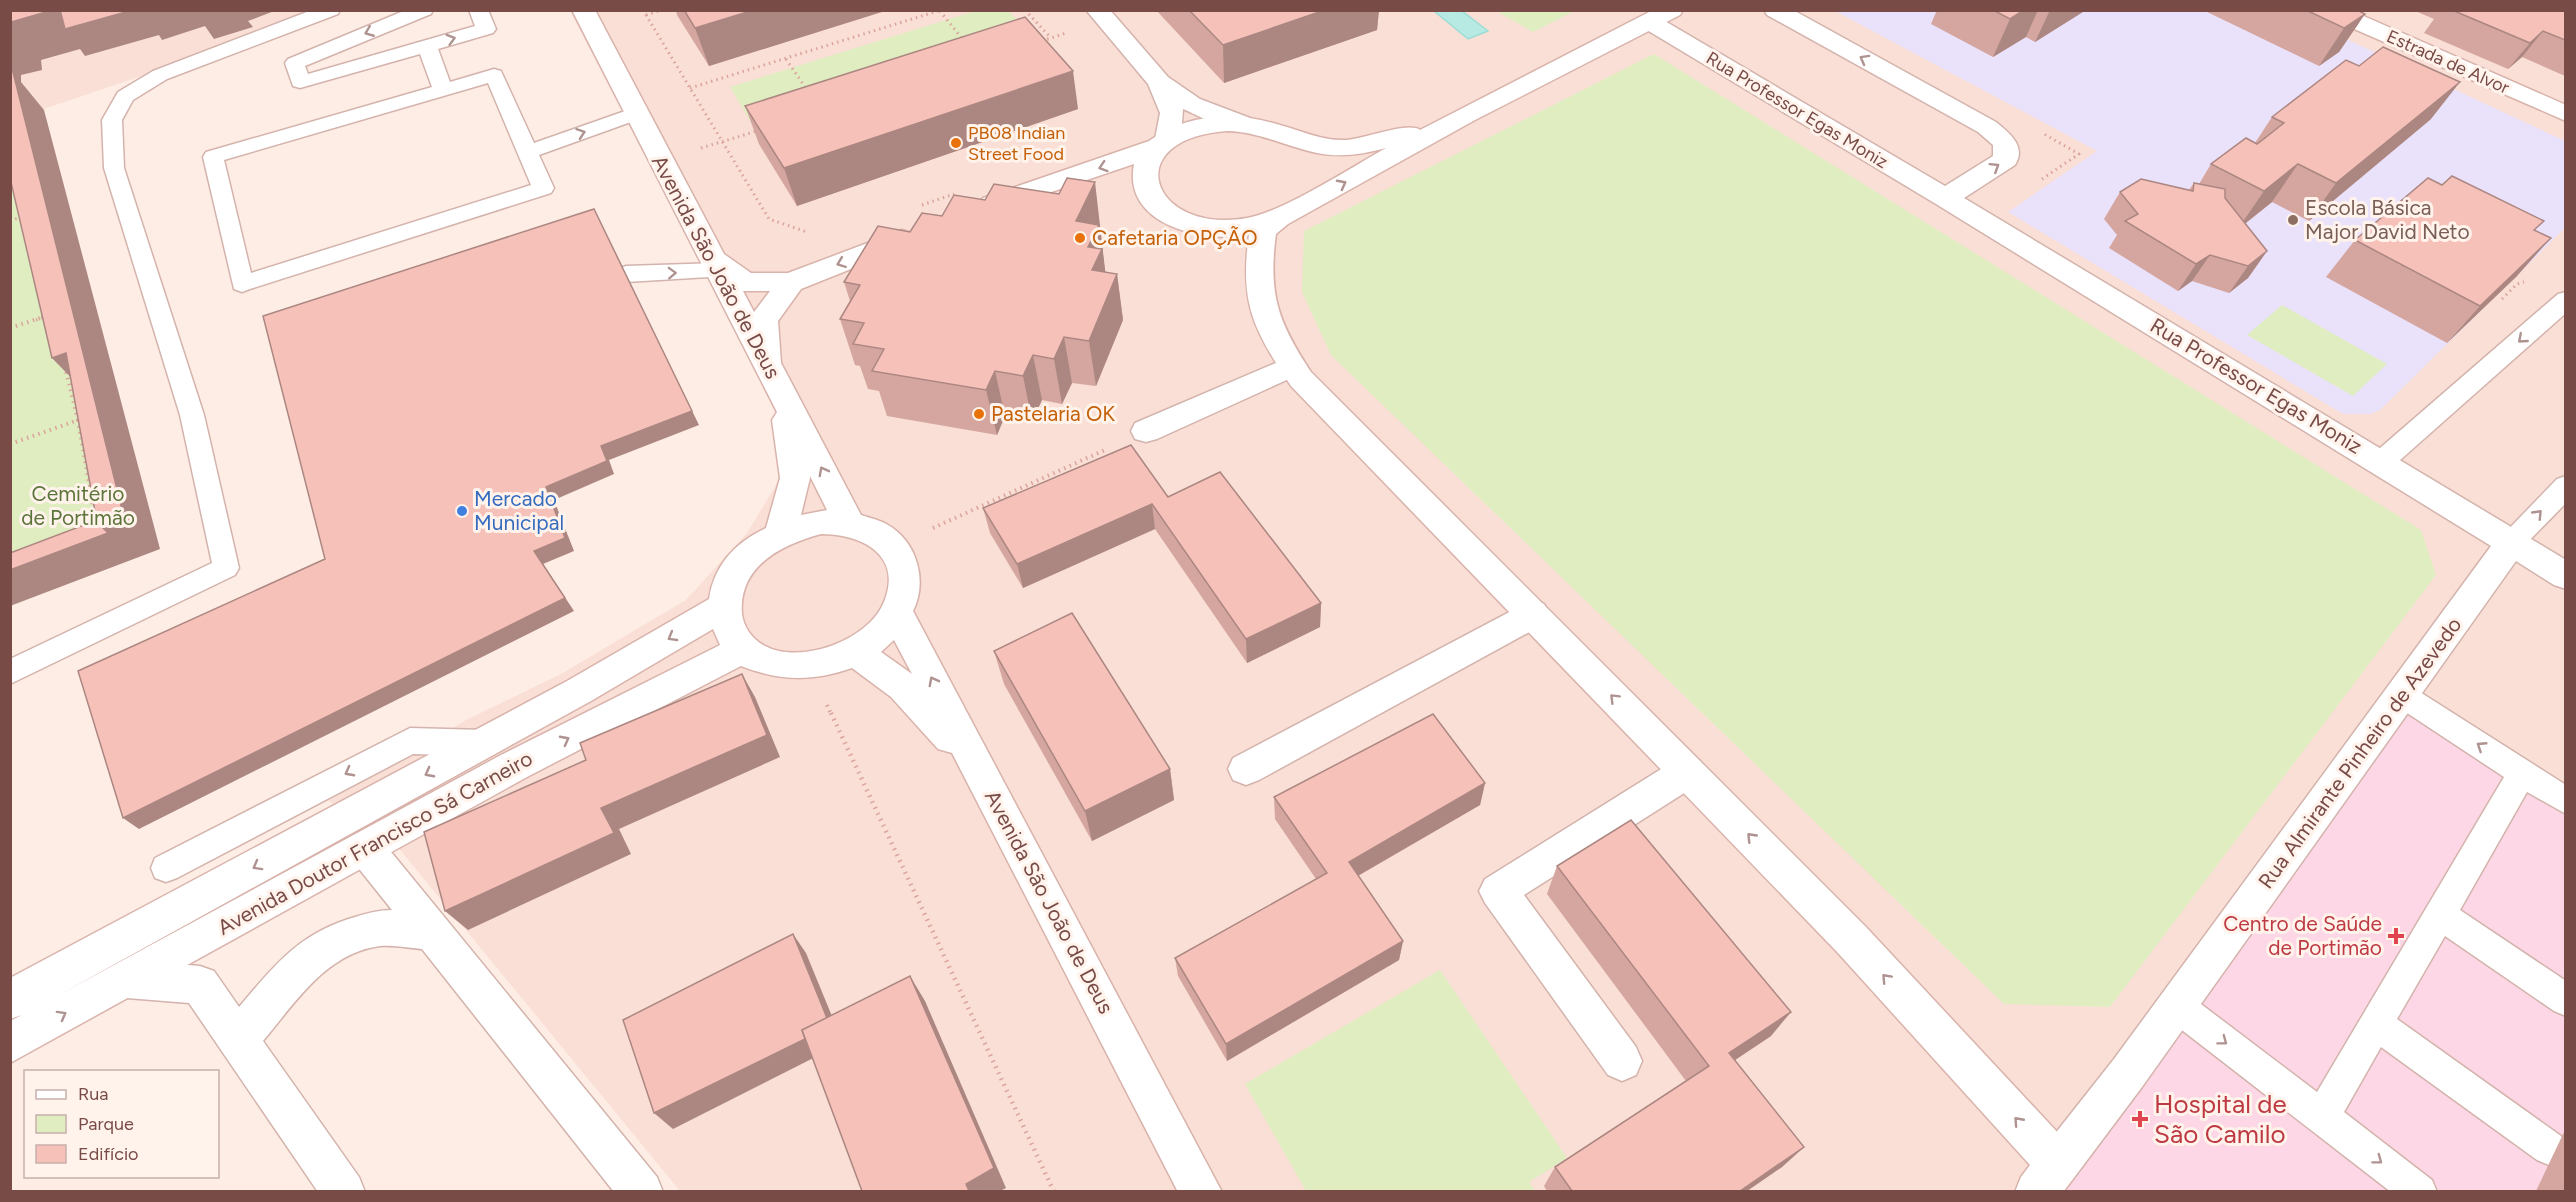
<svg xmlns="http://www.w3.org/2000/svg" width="2576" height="1202" viewBox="0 0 2576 1202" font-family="Figtree,sans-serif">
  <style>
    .residential { fill: #f9dfd5 }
    .education { fill: #eae1fb }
    .medical { fill: #fdd7e5 }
    .green { fill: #dfedc1 }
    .water { fill: #b7eae3; stroke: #9cddd5; stroke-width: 1.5 }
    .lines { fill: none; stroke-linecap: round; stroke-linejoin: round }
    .lane-casing { stroke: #d3b3ac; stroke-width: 3 }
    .street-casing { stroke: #d3b3ac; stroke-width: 3 }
    .secondary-casing { stroke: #d9b3ab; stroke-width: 3 }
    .path-far2 { stroke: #dba49c; stroke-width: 3; stroke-dasharray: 1.5 4; stroke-linecap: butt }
    .path-far1 { stroke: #dba49c; stroke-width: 4; stroke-dasharray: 1.5 4.5; stroke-linecap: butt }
    .path { stroke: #dba49c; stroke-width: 4.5; stroke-dasharray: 1.5 5; stroke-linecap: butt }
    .lane { fill: #fff; fill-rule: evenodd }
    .street { fill: #fff; fill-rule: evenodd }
    .secondary { fill: #fff; fill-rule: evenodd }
    .wall { fill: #d4a69f }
    .shaded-wall { fill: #ac8782 }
    .building { fill: #f6c1b9; stroke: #ac8782; stroke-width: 1.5 }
    .oneway { stroke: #af9391 }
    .food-dot { fill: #e8710a; stroke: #fff3ec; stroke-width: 2 }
    .education-dot { fill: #8d6e63; stroke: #fff3ec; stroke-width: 2 }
    .shop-dot { fill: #3f7fe0; stroke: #fff3ec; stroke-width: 2 }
    .health-dot { fill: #e0444e; stroke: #fff3ec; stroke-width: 2 }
    .labels { text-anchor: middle; stroke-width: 6; stroke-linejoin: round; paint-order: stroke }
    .far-street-label { font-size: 18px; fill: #794b47; stroke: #fff3ec }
    .far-food-label { font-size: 18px; fill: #c56008; stroke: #fff3ec; text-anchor: start }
    .education-label { font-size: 21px; fill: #785e54; stroke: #fff3ec; text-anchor: start }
    .food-label { font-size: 21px; fill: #c56008; stroke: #fff3ec; text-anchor: start }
    .street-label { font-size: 21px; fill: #794b47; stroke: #fff3ec }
    .park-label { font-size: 21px; fill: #5b7439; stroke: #fff3ec }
    .shop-label { font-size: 21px; fill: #366cbe; stroke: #fff3ec; text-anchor: start }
    .health-label { font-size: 21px; fill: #be3a42; stroke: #fff3ec; text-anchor: end }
    .near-health-label { font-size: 26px; fill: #be3a42; stroke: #fff3ec; text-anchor: start }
  </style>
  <rect width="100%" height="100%" fill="#feede4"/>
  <!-- residential -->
  <g class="residential">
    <path d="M11,11h323l-323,109z"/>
    <path d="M570,11h1995v1180h-1885l-292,-356 -60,-34 138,-81 95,-46 125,-74 61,-67 32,-53 -4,-78z"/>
  </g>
  <!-- education -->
  <path class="education" d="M1835,11h451l279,130v87l-185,182 -9,4h-28l-335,-202 89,-61z"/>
  <!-- medical -->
  <path class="medical" d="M2402,695l163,104v392l-529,1z"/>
  <!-- green -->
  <g class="green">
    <path d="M975,11h34l20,23 -277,90 -22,-37z"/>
    <path d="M1496,11l79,-1v1l-42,21z"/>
    <path d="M1654,54l767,476 15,45 -326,432 -106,-3 -673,-649 -29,-63 2,-61z"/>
    <path d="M11,120l124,437 -124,49z"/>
    <path d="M2282,305l105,59 -34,32 -106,-61z"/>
    <path d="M1440,970l127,188 -38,24 6,9h-229l-61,-107z"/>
  </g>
  <!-- water -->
  <path class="water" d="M1434,11h28l26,20 -20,8z"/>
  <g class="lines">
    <defs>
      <g id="lane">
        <path d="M312,10h28l-2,4 -171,65 -34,21 -11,20 2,48 80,247 35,153 -4,7 -225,109v-25l202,-96 -32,-148 -76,-247 -2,-48 16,-28 35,-21z"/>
        <path d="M406,10h27l-2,4 -126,52 3,8 167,-48 -6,-16h19l8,19 -3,4 -55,16 12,33 44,-13 7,2 33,72 94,-33h14l3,4 -3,4 -103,37 15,33 -3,5 -301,96 -8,3 -8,-3 -31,-132 3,-5 226,-65 -12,-33 -120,34 -7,-2 -8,-23 3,-4zM488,83l43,102 -280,88 -27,-113z"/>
        <path d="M718,263l8,3 3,5 -3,5 -100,6 -8,-3 -3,-5 3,-5 8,-3z"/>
        <path d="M2566,292v21l-176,156 -9,2 -9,-2 -4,-7 4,-7 186,-161z"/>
        <path d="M2566,476v27l-46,47 -9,3 -9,-3 -4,-7 4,-7 55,-57z"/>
        <path d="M2402,683l10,4 154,98v29l-39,-22 -67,118 106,71v35l-12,-5 -109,-75 -48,83 164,117 5,10 -5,14 -12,5 -12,-5 -156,-113 -37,65 88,68 5,12h-46l-226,-175 -4,-11 4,-11 12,-5 12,5 128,97 187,-315 -112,-74 -4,-8 4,-8z"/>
        <path d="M410,728l74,2 10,4 4,9 -4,9 -10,4 -71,-2 -236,124 -11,4 -11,-4 -4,-10 4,-10z"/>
      </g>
      <g id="street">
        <path d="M1086,10h24l58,67 32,22 50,19 3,5 -3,5c-21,6 -48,-11 -67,-19l-2,30 -4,5 -9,3 -9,-3 -4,-5 5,-26 -12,-29z"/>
        <path d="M1764,10h29l203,112c13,11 31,24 19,43l-51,33 602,362v29l-12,-4 -38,-24 -374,526 -69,92 -15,6 -15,-6 -6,-15 6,-15 71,-90 377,-513 -555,-342 -294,-177 -4,-5 4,-5h16l287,169 48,-30v-11l-15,-13 -211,-117z"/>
        <path d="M1292,356l10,3 5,7 -5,7 -145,66 -11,3 -11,-3 -4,-8 4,-8z"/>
        <path d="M1532,600l12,4 5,10 -5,10 -285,156 -13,5 -13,-5 -5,-11 5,-11z"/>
        <path d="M1687,756l13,5 5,11 -5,11 -176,112 112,152 6,14 -6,14 -14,6 -14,-6 -123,-172 -6,-12 6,-12 189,-118z"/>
        <path d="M365,831l13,5 279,341 6,15h-49l-192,-243c-13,-1 -29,-4 -42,-3 -54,7 -85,57 -117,95l96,136 6,15h-47l-129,-189 -62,-5 -14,-6 -6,-13 6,-13 14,-6 73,6 14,5 25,36c36,-42 60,-74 116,-90 13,-4 24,-7 37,-7l-40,-50 -6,-12 6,-12z"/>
      </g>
      <g id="secondary">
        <path d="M572,10h23l129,244 27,19h37l114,-43 9,3 4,6 -4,6 -110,44 -23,32 3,42 80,152c9,3 19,5 27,10 29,17 40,56 25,86l309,581h-44l-226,-439 -14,-4 -47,-52 -39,-29c-40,14 -72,13 -111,-2l-214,111 -517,286v-42l12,-6 -12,4v-41l557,-297 142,-82c5,-34 27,-57 57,-71l14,-50 -8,-58 5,-8zM743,291h27l-16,21zM810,476l17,34 -26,5 9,-37zM821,534c41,0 82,21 63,68 -15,38 -83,63 -119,44 -13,-7 -21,-18 -23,-32 -4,-48 39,-69 79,-80zM713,629l7,16 -219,110 -444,241 534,-295zM894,640l18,34 -31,-22z"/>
        <path d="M1653,10h30l-3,5 -205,105 -187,104 -12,10c-8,60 2,88 35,138l555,555 207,222 6,15 -6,15 -10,13h-48l6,-15 9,-12 -192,-212 -547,-567c-37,-56 -52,-82 -42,-151 -45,8 -127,-9 -115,-71l-142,48 -9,-2 -4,-6 4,-6 166,-57c39,-28 86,-30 131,-16 22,6 42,16 66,15 18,-1 63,-19 74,-10zM1228,131c32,1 59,16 89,22 24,5 47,1 69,-5 -36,20 -101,63 -139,70 -97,17 -130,-80 -19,-87z"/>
        <path d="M2319,10h31l216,95v16l-244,-106z"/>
      </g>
    </defs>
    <!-- lane casing -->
    <use href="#lane" class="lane-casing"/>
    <!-- street casing -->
    <use href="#street" class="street-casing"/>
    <!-- secondary casing -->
    <use href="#secondary" class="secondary-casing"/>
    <!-- path-far2 -->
    <g class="path-far2">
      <path d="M643,10l126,209 38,13"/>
      <path d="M1025,10l26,28"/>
      <path d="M940,11l24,30"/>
      <path d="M646,15l16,-5"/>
      <path d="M1042,41l24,-8"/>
      <path d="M786,59l21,31"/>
      <path d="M690,88l251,-78"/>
      <path d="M701,148l56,-17"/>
      <path d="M2042,179l37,-25 -35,-20"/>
      <path d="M922,205l32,-11"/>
      <path d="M10,221l14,-5"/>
      <path d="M2502,299l15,-15 7,-2"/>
      <path d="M36,320l11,-4"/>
    </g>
    <!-- path-far1 -->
    <g class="path-far1">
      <path d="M10,328l30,-10"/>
      <path d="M78,420l18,103"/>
      <path d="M10,444l68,-24 -12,-49"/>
      <path d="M933,528l174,-79"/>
      <path d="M827,705l4,9"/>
    </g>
    <!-- path -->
    <path class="path" d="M831,713l223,479"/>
    <!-- lane -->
    <use href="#lane" class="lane"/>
    <!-- street -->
    <use href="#street" class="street"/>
    <!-- secondary -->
    <use href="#secondary" class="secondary"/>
  </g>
  <!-- wall -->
  <g class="wall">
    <path d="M676,10h212l-179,56 -32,-51z"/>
    <path d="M1156,10h223l-2,20 -153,53z"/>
    <path d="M1937,10h149l-51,32 -9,-5 -33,20 -62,-33z"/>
    <path d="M2203,10h154l8,4 -26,38 -20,14z"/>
    <path d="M2413,10h152v66l-43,-19 -14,12 -84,-36 10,-14z"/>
    <path d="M745,106l333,3 -281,97 -38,-62z"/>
    <path d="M2272,117l159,2 -122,102 -37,-19 -27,22 22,27 -19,27 -19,15 -37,-12 -14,10 -69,-43 8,-13 -13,-16 16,-27 69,-2 5,-7 5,1 12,-20 44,-21z"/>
    <path d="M2442,185l93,46 -18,45 -70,67 -121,-66 29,-37z"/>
    <path d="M942,216l159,13 -1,2 5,41 12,2 6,46 -27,66 -24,-3 -10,21 -20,-4 -10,21 -27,-5 -8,19 -110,-19 -8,-25 -11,-2 -8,-23 -5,-1 -15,-46 10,-18 -6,-19 66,-50z"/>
    <path d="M1168,497l153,106 -1,24 -73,36 -92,-134 -132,59 -33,-55 -7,-25z"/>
    <path d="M994,651l176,118 4,31 -82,41 -88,-157z"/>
    <path d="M1485,783l-5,22 -122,71 45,65 -4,19 -172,101 -49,-85 -3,-18 141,-79 -41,-60 -1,-22z"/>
    <path d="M1557,866l214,170 -36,24 69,87 -22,20 -35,24h-200l-3,-5 11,-19 131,-86 -139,-187z"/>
    <path d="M2565,1130v61h-29z"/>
  </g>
  <!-- shaded-wall -->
  <g class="shaded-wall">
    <path d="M53,10h224l-29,11 5,6 -39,12 -9,-13 -43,14 -3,-5 -74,21 -5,-7 -39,11 1,10 -21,5v7l23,28 116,439 -150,57v-36l87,-48 -9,-127 -36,-37 -42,-272 1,-64z"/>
    <path d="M754,10h134l-179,56 -14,-38z"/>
    <path d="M1325,10h54l-2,20 -153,53 -1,-38z"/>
    <path d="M2024,10h14l-12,27 -33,20 17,-38z"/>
    <path d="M2050,10h36l-51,32z"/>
    <path d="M2365,14l-26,38 -20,14 25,-38z"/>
    <path d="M2543,31l-21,26 -14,12 22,-26z"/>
    <path d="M1073,71l5,38 -281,97 -13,-38z"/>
    <path d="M2460,82l-29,37 -122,102 27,-38z"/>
    <path d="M2298,164l-26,38 -34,27 26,-38z"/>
    <path d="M1095,182l13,113 -9,21 -23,-95z"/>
    <path d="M594,209l105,216 -90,35 5,14 -60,26 20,51 -31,13 31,47 -435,218 -16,-11 411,-267 12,-64 55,-41z"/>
    <path d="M2551,238l-34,38 -70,67 33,-37z"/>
    <path d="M2267,251l-19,27 -19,15 19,-27z"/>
    <path d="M2210,255l-18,26 -14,10 18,-27z"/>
    <path d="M1117,274l6,46 -27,66 -7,-45z"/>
    <path d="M1064,337l8,46 -10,21 -8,-45z"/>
    <path d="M1033,355l9,45 -10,21 -9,-45z"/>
    <path d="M995,371l10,45 -8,19 -11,-45z"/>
    <path d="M1152,504l3,25 -132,59 -6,-24z"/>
    <path d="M1321,603l-1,24 -73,36 -1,-24z"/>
    <path d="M742,674l13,23 25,60 -161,72 12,25 -163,76 -23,-19 156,-103z"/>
    <path d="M1170,769l4,31 -82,41 -7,-30z"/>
    <path d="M1485,783l-5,22 -133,77 2,-20z"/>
    <path d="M793,934l13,19 37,90 -170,86 -19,-16z"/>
    <path d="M1403,941l-4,19 -172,101 -1,-17z"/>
    <path d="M910,976l15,25 81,187 -6,3h-31l-3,-7z"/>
    <path d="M1791,1012l-20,24 -60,40 18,-23z"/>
    <path d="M1804,1147l-22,20 -35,24h-7z"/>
  </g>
  <!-- building -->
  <g class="building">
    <path d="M10,10h43l-42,12 1,10h-2z"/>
    <path d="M60,10h73l-68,19z"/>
    <path d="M684,10h70l-59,18z"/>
    <path d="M1189,10h136l-102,35z"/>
    <path d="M1993,10h31l-14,9z"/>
    <path d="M2306,10h51l8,4 -21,14z"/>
    <path d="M2452,10h113v30l-22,-9 -13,12z"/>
    <path d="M1025,17l48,54 -289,97 -39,-62z"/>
    <path d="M2383,47l77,35 -124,101 -38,-19 -34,27 -53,-27 35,-26 11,6 27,-21 -12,-6 74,-57 13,6z"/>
    <path d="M10,72h3l110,441 -26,9 -31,-169 -14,5 -42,-180z"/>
    <path d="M2452,176l92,45 -10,9 17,8 -71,68 -125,-66 73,-62 14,7z"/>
    <path d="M1067,178l28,4 -19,39 23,4 -11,22 14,2 -10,21 25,4 -28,67 -25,-4 -10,22 -21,-4 -10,21 -28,-5 -9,19 -114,-19 12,-22 -31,-5 11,-21 -24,-4 20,-34 -16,-3 34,-56 32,6 12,-19 20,3 12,-21 31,5 9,-16 65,10z"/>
    <path d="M2141,179l52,12 1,-8 31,6v9l42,53 -19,15 -38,-11 -14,9 -71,-43 13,-7 -18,-22z"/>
    <path d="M594,209l98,202 -91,35 6,15 -61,26 19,51 -31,13 31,47 -442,220 -45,-147 247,-112 -62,-243z"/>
    <path d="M1131,445l37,52 52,-25 101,131 -75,36 -94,-135 -135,60 -34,-56z"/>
    <path d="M97,520v2l11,11 -98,37v-17z"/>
    <path d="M1072,613l98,156 -85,42 -91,-160z"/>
    <path d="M742,674l25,61 -166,73 13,25 -169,78 -21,-79 162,-72 -6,-17z"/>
    <path d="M1433,714l52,69 -136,79 54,79 -177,103 -51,-86 152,-85 -53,-76z"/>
    <path d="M1631,820l160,192 -62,41 75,94 -64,44h-168l-17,-24 154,-101 -152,-200z"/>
    <path d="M793,934l34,84 -25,12 3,9 -151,74 -31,-93z"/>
    <path d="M910,976l84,192 -28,16 3,7h-107l-60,-161z"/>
  </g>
  <!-- one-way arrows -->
  <defs><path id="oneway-chevron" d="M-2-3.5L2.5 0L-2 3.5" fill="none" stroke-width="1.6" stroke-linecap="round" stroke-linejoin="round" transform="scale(1.5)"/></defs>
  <g class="oneway">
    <use href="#oneway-chevron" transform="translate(369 32) rotate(158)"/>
    <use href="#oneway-chevron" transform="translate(451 39) rotate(-16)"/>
    <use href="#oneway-chevron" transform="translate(1864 59) rotate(-151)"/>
    <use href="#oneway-chevron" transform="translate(581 133) rotate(-19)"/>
    <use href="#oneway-chevron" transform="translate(1103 167) rotate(162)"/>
    <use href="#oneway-chevron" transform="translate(1995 167) rotate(-32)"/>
    <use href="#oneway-chevron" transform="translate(1342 184) rotate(-28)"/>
    <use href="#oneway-chevron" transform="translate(841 263) rotate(159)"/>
    <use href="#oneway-chevron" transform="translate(672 273) rotate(-2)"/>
    <use href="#oneway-chevron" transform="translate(2522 339) rotate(139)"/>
    <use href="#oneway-chevron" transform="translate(823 471) rotate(-118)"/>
    <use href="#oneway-chevron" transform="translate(2538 514) rotate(-46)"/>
    <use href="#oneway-chevron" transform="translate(672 637) rotate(150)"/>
    <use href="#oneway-chevron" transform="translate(933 681) rotate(-118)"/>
    <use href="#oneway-chevron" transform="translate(1614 698) rotate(-135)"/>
    <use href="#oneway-chevron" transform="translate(565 740) rotate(-28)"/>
    <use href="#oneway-chevron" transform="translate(2481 746) rotate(-147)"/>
    <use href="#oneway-chevron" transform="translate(349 772) rotate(152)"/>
    <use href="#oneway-chevron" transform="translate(429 773) rotate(152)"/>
    <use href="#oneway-chevron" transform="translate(1751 837) rotate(-134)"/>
    <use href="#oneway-chevron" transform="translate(257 866) rotate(151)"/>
    <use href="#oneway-chevron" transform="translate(1886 978) rotate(-133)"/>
    <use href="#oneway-chevron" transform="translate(62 1015) rotate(-29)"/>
    <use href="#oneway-chevron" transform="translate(2223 1041) rotate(37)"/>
    <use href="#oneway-chevron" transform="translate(2018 1121) rotate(-132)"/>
    <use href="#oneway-chevron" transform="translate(2378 1160) rotate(37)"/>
  </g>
  <!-- markers -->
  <g class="food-dot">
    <circle cx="956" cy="143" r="6"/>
    <circle cx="1080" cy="238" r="6"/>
    <circle cx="979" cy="414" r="6"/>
  </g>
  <circle class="education-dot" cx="2293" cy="220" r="6"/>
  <circle class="shop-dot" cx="462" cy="511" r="6"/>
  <g class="health-dot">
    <path d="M2393 927h6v6h6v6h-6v6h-6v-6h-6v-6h6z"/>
    <path d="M2137 1110h6v6h6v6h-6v6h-6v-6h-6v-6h6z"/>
  </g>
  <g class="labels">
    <!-- far-street labels -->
    <g class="far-street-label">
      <text transform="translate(2448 62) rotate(24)" y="6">Estrada de Alvor</text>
      <text transform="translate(1797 110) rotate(31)" y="6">Rua Professor Egas Moniz</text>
    </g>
    <!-- far-food labels -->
    <g class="far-food-label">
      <text x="968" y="139">PB08 Indian<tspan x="968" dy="21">Street Food</tspan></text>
    </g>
    <!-- education labels -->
    <g class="education-label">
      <text x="2305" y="215">Escola Básica<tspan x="2305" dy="24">Major David Neto</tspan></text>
    </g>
    <!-- food labels -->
    <g class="food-label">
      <text x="1092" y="245">Cafetaria OPÇÃO</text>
      <text x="991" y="421">Pastelaria OK</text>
    </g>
    <!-- street labels -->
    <g class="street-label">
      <text transform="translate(716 267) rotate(62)" y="7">Avenida São João de Deus</text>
      <text transform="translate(2256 386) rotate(31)" y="7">Rua Professor Egas Moniz</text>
      <text transform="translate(2360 753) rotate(-54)" y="7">Rua Almirante Pinheiro de Azevedo</text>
      <text transform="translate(375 843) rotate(-29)" y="7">Avenida Doutor Francisco Sá Carneiro</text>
      <text transform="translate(1049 902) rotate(62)" y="7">Avenida São João de Deus</text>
    </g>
    <!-- park labels -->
    <g class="park-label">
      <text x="78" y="501">Cemitério<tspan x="78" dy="24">de Portimão</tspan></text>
    </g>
    <!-- shop labels -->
    <g class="shop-label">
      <text x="474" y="506">Mercado<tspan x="474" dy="24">Municipal</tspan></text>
    </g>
    <!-- health labels -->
    <g class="health-label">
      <text x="2382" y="931">Centro de Saúde<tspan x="2382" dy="24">de Portimão</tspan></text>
    </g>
    <!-- near-health labels -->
    <g class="near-health-label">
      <text x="2154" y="1113">Hospital de<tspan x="2154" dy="30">São Camilo</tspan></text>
    </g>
  </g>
  <!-- border -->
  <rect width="2576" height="1202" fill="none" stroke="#794b47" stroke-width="24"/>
  <!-- legend -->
  <rect x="24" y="1070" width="195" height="108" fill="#fff3ec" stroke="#c9b0aa" stroke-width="1.5"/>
  <rect x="36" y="1090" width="30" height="9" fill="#ffffff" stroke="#c9b0aa" stroke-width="1.5"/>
  <text x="78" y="1100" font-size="18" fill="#794b47">Rua</text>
  <rect x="36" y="1115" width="30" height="18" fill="#dfedc1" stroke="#c9b0aa" stroke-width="1.5"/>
  <text x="78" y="1130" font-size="18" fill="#794b47">Parque</text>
  <rect x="36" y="1145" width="30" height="18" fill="#f6c1b9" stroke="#c9b0aa" stroke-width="1.5"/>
  <text x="78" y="1160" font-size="18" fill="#794b47">Edifício</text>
</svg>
